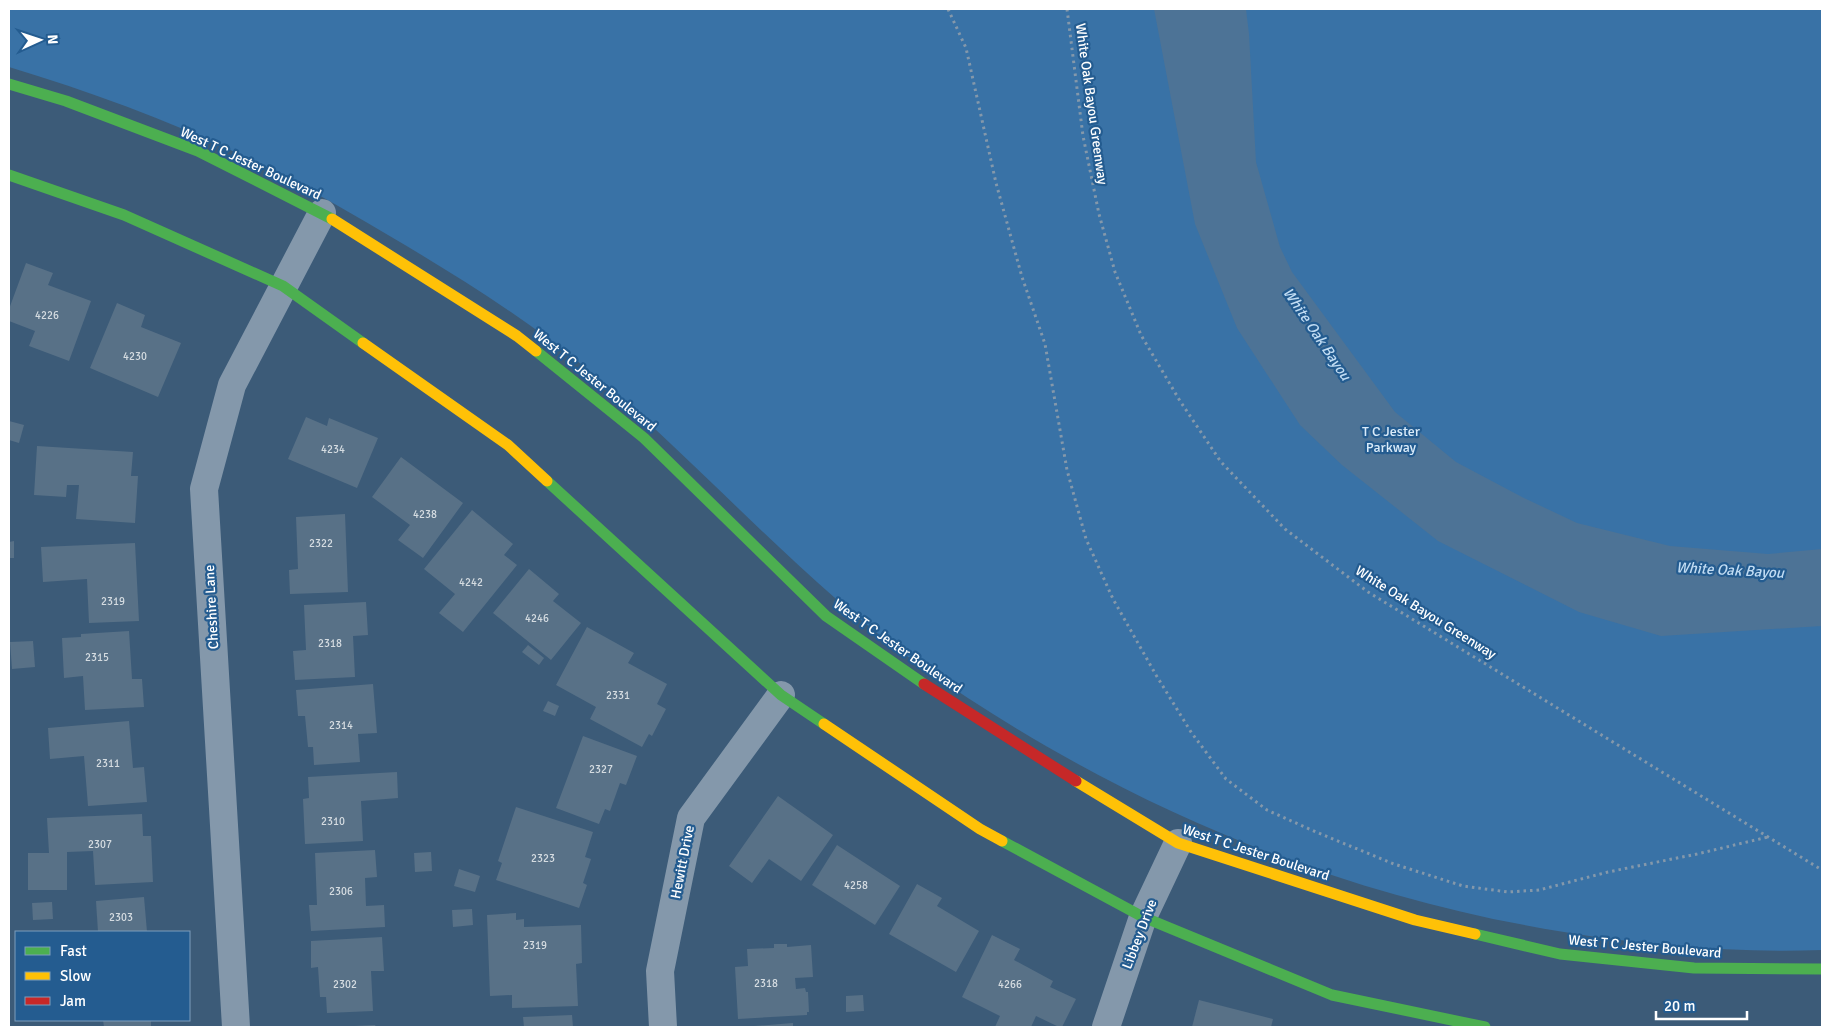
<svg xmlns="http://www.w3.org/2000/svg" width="1831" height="1036" viewBox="0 0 1831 1036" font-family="Signika,sans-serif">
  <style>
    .green { fill: #3972a6 }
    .water { fill: #4d7396 }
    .building { fill: #587187 }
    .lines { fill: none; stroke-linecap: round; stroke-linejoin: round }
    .path { stroke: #8498ab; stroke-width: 3; stroke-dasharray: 2.5 4; stroke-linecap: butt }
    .street { stroke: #8498ab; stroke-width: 28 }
    .fast { stroke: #4caf50; stroke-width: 11 }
    .slow { stroke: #ffc107; stroke-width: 11 }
    .jam { stroke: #c62828; stroke-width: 11 }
    .labels { text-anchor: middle; stroke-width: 4.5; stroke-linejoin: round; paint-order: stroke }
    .number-label { font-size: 11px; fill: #d5dce1 }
    .street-label { font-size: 14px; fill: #fff; stroke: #245c90 }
    .park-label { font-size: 14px; fill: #daebf9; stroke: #245c90 }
    .water-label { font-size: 15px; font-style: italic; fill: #c1dcf3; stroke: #245c90 }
  </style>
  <rect width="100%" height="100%" fill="#3c5b78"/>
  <!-- green -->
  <path class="green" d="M9,9h1813v941c-86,3 -173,-4 -258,-18 -235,-38 -452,-131 -646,-268 -119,-85 -214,-197 -325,-290 -58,-49 -123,-90 -188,-129 -54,-32 -107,-63 -164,-90 -75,-36 -153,-64 -232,-88z"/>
  <!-- water -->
  <path class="water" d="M1154,9h92l3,25 7,128 24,85 12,25 103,140 61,50 66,35 55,26 93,23 98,8 54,-5v77l-161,10 -82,-24 -141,-71 -96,-76 -42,-40 -63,-97 -42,-104z"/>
  <!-- building -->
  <g class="building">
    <path d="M26,263l27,10 -5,12 43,16 -22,60 -40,-15 6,-15 -26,-10v-12z"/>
    <path d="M117,303l28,12 -4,12 40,16 -23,54 -68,-29z"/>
    <path d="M306,417l21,9 2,-8 49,20 -21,50 -69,-29z"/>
    <path d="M9,421l15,4 -5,18 -10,-3z"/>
    <path d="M37,446l96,6 -2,24h7l-3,47 -59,-4 3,-34h-12l-1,12 -32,-2z"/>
    <path d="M401,457l62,46 -40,55 -25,-18 12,-15 -38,-28z"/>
    <path d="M472,510l41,34 -9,11 13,10 -54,67 -24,-19 16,-19 -31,-25z"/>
    <path d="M345,514l3,78 -58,2 -1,-24 9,-1 -2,-52z"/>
    <path d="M14,541v17h-5v-16z"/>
    <path d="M135,543l4,78 -50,2 -2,-44 -44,3 -2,-35z"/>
    <path d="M529,569l30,25 -6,7 28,22 -30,37 -58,-47z"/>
    <path d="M366,602l2,33 -15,1 2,41 -60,3 -2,-29 13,-1 -2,-45z"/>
    <path d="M587,627l47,26 -6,10 39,21 -10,20 9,5 -14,27 -3,-2 -7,13 -52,-28 6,-12 -40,-22z"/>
    <path d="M129,631l3,48h10l2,28 -59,3 -2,-34 -19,2 -2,-40 19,-1v-3z"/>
    <path d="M33,641l2,26 -23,2 -2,-27z"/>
    <path d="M528,645l16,13 -5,7 -17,-13z"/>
    <path d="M373,684l4,49 -19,1 2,28 -46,3 -1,-18h-5l-3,-31h-7l-2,-26z"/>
    <path d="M548,701l11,5 -4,10 -12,-5z"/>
    <path d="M129,721l4,47 11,-1 3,35 -59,4 -4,-50 -34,3 -2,-31z"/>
    <path d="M583,736l54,20 -11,29 -6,-2 -10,28 -5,-2 -6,15 -43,-16z"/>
    <path d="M397,772l1,26 -37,3 2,40 -58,3 -2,-45 6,-1 -1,-21z"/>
    <path d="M778,796l55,39 -32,46 -32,-22 -17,24 -23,-17z"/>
    <path d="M516,807l77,25 -8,25 6,2 -8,24 4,2 -8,23 -83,-28 6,-17 -4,-2z"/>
    <path d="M142,814l1,22h8l2,46 -58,3 -2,-34 -26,1v38h-39v-37h21l-2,-35z"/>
    <path d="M837,845l63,41 -25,39 -63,-40z"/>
    <path d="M375,850l2,27 -12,1 1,28 18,-1 1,22 -74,4 -2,-26h8l-2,-52z"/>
    <path d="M431,852l1,19 -17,1 -1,-19z"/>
    <path d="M459,869l21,7 -5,16 -21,-6z"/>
    <path d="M917,884l25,14 -5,8 42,25 -23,41 -67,-38z"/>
    <path d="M144,897l3,35h-49l-2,-31z"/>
    <path d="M52,902l1,17 -20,1 -1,-17z"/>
    <path d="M472,909l1,16 -20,2 -1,-17z"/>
    <path d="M516,913v7l8,-1v8l57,-2 1,38 -6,1 2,42 -66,2v-13l-22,1 -3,-81z"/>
    <path d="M992,935l28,14 -6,11 39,21 -3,6 26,12 -14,28h-3l-23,-11 -5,11h-36l5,-11 -38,-19z"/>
    <path d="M382,937l2,34h-13l2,40 -46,2 -1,-16h-6l-2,-30 -7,1v-27z"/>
    <path d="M774,944h13v3l24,-2 2,32 -18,1 1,11 9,-1 1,4h2l1,20h-2v3l-69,4 -3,-52 13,-1 -1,-17 27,-1z"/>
    <path d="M863,995l1,16 -18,1v-16z"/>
    <path d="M1199,1000l74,19 -2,8h-79z"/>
    <path d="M572,1015l1,12h-49l-1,-10z"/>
    <path d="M103,1020h48v7h-47z"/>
    <path d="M793,1023v4h-39v-1z"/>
    <path d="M375,1025l1,2h-22v-1z"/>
  </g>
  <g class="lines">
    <!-- path -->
    <g class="path">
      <path d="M948,9l18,39 30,135 26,94 23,67 22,126 19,69 27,60 43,76 35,57 35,47 41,31 49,22 78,32 69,22 45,6 31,-2 69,-18 89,-18 71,-17"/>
      <path d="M1067,9l16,127 16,78 16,58 26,63 39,66 41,61 64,67 83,63 454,278"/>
    </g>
    <!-- street -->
    <g class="street">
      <path d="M236,1027l-32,-538 28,-104 90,-172"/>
      <path d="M663,1027l-3,-56 31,-153 90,-123"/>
      <path d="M1106,1027l37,-110 35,-74"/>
    </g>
    <!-- fast -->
    <g class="fast">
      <path d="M9,84l57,17 132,50 134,68"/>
      <path d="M9,175l115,40 159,71 80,57"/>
      <path d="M536,351l108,87 182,178 98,68"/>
      <path d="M547,481l234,214 43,29"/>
      <path d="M1002,841l141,76 189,78 153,32"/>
      <path d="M1475,934l85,20 134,14 128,1"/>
    </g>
    <!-- slow -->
    <g class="slow">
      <path d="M332,219l185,117 19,15"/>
      <path d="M363,343l145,102 39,36"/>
      <path d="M824,724l156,105 22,12"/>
      <path d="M1076,781l102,62 237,77 60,14"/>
    </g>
    <!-- jam -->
    <path class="jam" d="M924,684l152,97"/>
  </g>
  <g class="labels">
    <!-- number labels -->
    <g class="number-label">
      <text x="47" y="319">4226</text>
      <text x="135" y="360">4230</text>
      <text x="333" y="453">4234</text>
      <text x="425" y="518">4238</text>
      <text x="321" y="547">2322</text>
      <text x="471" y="586">4242</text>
      <text x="113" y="605">2319</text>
      <text x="537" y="622">4246</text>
      <text x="330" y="647">2318</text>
      <text x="97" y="661">2315</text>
      <text x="618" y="699">2331</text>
      <text x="341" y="729">2314</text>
      <text x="108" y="767">2311</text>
      <text x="601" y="773">2327</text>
      <text x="333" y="825">2310</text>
      <text x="100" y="848">2307</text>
      <text x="543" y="862">2323</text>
      <text x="856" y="889">4258</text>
      <text x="341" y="895">2306</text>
      <text x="121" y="921">2303</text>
      <text x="535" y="949">2319</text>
      <text x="766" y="987">2318</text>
      <text x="345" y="988">2302</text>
      <text x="1010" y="988">4266</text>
    </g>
    <!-- street labels -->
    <g class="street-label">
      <text transform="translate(1092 104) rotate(82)" y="5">White Oak Bayou Greenway</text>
      <text transform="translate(251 163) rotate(25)" y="5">West T C Jester Boulevard</text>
      <text transform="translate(595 380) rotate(39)" y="5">West T C Jester Boulevard</text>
      <text transform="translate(211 607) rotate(-93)" y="5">Cheshire Lane</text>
      <text transform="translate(1426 612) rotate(32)" y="5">White Oak Bayou Greenway</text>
      <text transform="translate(898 646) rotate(35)" y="5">West T C Jester Boulevard</text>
      <text transform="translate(1256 852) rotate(18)" y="5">West T C Jester Boulevard</text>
      <text transform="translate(682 862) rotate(-79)" y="5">Hewitt Drive</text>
      <text transform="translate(1139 934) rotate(-69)" y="5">Libbey Drive</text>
      <text transform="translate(1645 946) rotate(5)" y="5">West T C Jester Boulevard</text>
    </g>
    <!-- park labels -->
    <g class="park-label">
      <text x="1391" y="436">T C Jester<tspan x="1391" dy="16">Parkway</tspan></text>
    </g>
    <!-- water labels -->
    <g class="water-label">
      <text transform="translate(1317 334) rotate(56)" y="5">White Oak Bayou</text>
      <text transform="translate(1730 570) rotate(3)" y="5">White Oak Bayou</text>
    </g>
  </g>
  <!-- border -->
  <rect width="1831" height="1036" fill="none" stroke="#ffffff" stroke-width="20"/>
  <!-- legend -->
  <rect x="15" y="931" width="175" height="90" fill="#245c90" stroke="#7c9dbc"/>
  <rect x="25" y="947" width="25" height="8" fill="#4caf50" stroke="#7c9dbc"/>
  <text x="60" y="956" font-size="15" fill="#ffffff">Fast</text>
  <rect x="25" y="972" width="25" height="8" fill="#ffc107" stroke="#7c9dbc"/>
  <text x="60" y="981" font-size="15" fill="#ffffff">Slow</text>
  <rect x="25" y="997" width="25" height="8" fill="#c62828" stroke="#7c9dbc"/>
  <text x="60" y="1006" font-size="15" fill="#ffffff">Jam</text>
  <!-- north arrow -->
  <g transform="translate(40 40) rotate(87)" stroke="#245c90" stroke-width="4" paint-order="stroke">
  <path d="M0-4L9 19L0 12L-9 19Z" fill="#ffffff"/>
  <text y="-8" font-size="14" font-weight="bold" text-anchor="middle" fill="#ffffff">N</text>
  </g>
  <!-- scale -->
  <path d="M1656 1011v8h91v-8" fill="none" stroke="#ffffff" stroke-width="2.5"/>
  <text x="1664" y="1011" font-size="15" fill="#ffffff" stroke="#245c90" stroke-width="4" paint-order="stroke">20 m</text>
</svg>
